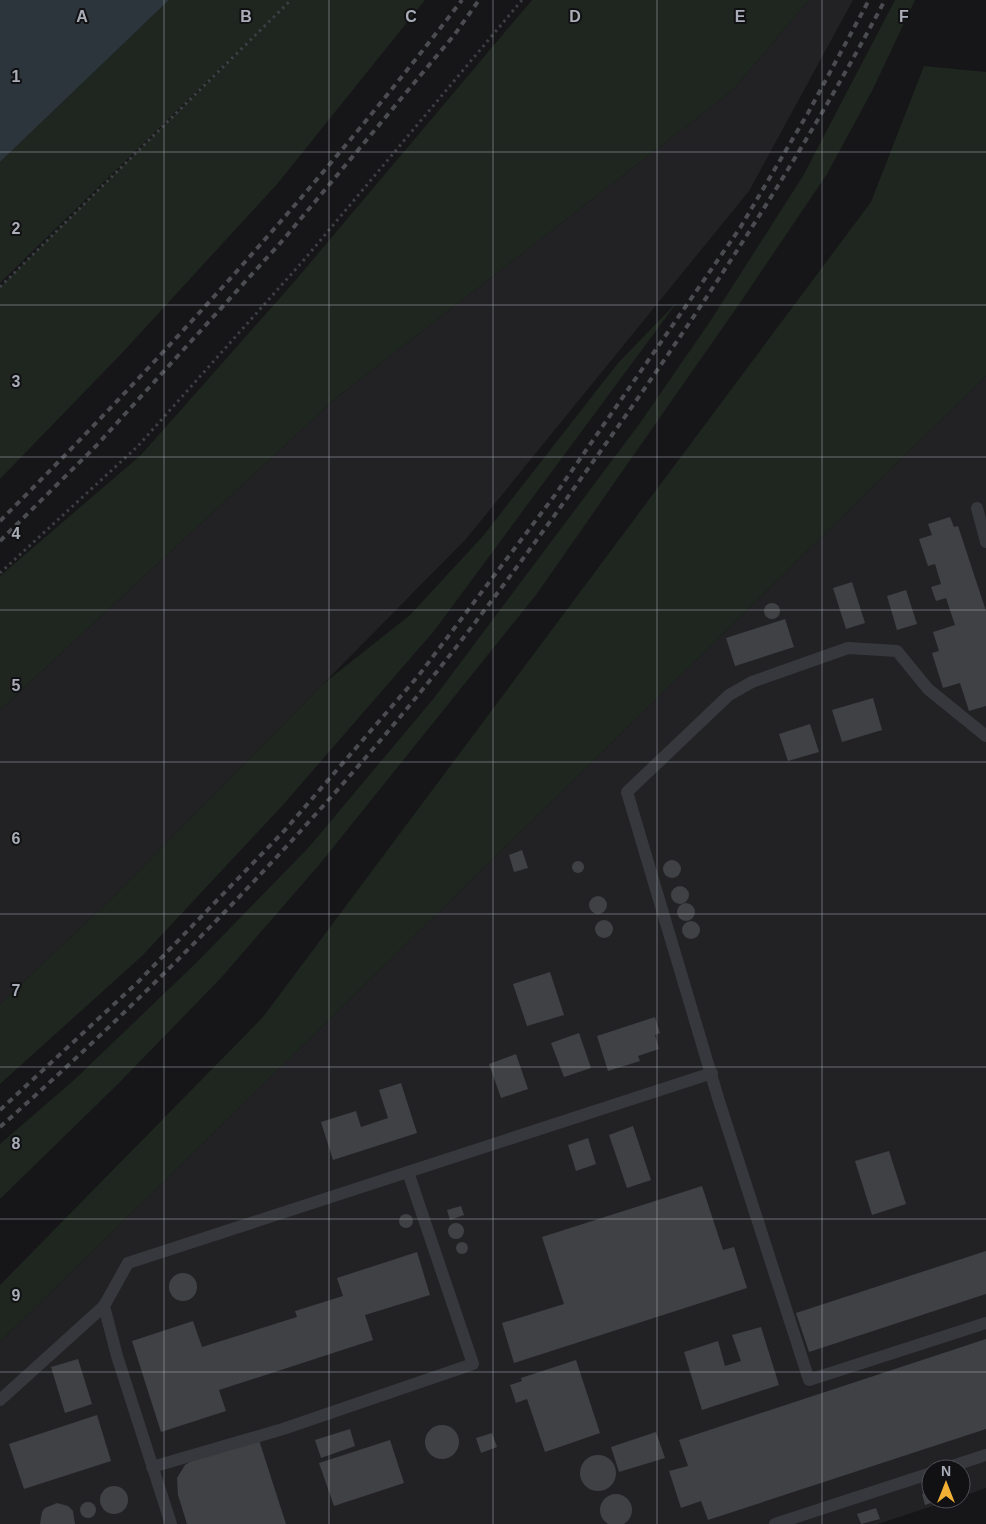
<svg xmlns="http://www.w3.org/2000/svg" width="986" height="1524" viewBox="0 0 986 1524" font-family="Arial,sans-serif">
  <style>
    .built { fill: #222225 }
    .green { fill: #1e261f }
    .water { fill: #2c353c }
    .building { fill: #404145 }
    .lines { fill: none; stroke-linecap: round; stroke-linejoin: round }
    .path { stroke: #3d3f44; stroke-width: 3; stroke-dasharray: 2.5 4; stroke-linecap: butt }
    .lane { stroke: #37383d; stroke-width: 12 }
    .rail { stroke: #4a4c52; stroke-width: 4; stroke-dasharray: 6 5; stroke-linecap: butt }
    .grid { fill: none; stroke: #a8adb8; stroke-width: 1; stroke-opacity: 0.55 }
    .grid-label { font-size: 16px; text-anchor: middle; font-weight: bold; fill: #a8adb8; stroke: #111113; stroke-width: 4; stroke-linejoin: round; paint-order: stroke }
  </style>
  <rect width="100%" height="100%" fill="#161618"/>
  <!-- built -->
  <g class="built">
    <path d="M809,0h44l-104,191 -283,348 -357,362 -109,103v-294l336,-312 397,-308z"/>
    <path d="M986,376v1112l-25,9v-28h-30v30h23l-76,25h-878v-182z"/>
  </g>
  <!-- green -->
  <g class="green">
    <path d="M169,0h256l-147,183 -155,169 -123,127v-192l266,-263 -266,259v-121z"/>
    <path d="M532,0h277l-76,90 -397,308 -336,312v-134l141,-121 153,-173z"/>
    <path d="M895,0h20l-43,91 -45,83 -85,126 -206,295 -217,270 -99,114 -102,105 -118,115v-55l74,-64 122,-117 113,-116 125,-149 206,-275 69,-100 94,-147z"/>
    <path d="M924,66l62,6v304l-986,966v-57l263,-268 608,-815z"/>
    <path d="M678,301l-244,330 -152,175 -140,150 -142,128v-80l109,-103 214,-217 87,-69 73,-79 135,-173z"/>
  </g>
  <!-- water -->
  <path class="water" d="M0,0h169l-169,162z"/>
  <!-- building -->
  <g class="building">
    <path d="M950,517l4,10 4,-1 28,85v95l-17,5 -9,-28 -17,5 -11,-35 7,-2 -6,-19 22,-7 -9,-27 -10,3 -5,-14 10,-3 -6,-20 -7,2 -9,-27 13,-4 -4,-11z"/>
    <path d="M852,582l13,41 -19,6 -13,-41z"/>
    <path d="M906,590l11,34 -20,6 -10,-34z"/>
    <circle cx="772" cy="611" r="8"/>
    <path d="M785,619l9,28 -59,19 -9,-28z"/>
    <path d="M873,698l9,32 -40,12 -10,-32z"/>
    <path d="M810,724l9,28 -31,9 -9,-27z"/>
    <path d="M522,850l6,18 -14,4 -5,-17z"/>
    <circle cx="672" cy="869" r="9"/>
    <circle cx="578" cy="867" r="6"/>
    <circle cx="680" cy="895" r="9"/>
    <circle cx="598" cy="905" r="9"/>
    <circle cx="686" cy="912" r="9"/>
    <circle cx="604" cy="929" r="9"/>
    <circle cx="691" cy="930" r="9"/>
    <path d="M550,972l14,43 -37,11 -14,-42z"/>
    <path d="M655,1017l5,16 -5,2 4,14 -21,7 2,5 -32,10 -11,-35z"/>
    <path d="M579,1033l12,35 -27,9 -13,-34z"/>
    <path d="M516,1054l12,35 -27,9 -12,-34z"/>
    <path d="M401,1083l16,50 -84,27 -12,-38 35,-11 5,16 27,-9 -9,-28z"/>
    <path d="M633,1126l18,54 -24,8 -18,-53z"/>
    <path d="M588,1138l8,26 -20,7 -8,-26z"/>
    <path d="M889,1151l17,53 -34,11 -17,-54z"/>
    <path d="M702,1186l21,64 11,-3 13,41 -233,75 -12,-40 62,-19 -22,-67z"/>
    <path d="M461,1206l3,9 -14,5 -3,-10z"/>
    <circle cx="406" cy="1221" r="7"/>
    <circle cx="456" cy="1231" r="8"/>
    <circle cx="462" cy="1248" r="6"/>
    <path d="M986,1251v43l-177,58 -13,-39z"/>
    <path d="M417,1252l13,43 -65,20 8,25 -154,50 7,21 -65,21 -29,-91 61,-20 9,26 95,-30 -2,-6 48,-15 -6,-18z"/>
    <circle cx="183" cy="1287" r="14"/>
    <path d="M761,1327l18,58 -77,25 -18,-58 34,-11 7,25 16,-5 -9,-26z"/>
    <path d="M986,1339v90l-278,91 -7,-19 -20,7 -12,-37 19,-5 -9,-26z"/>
    <path d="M78,1359l14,45 -27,9 -14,-46z"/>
    <path d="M576,1360l24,73 -55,19 -18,-53 -11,4 -6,-18 12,-4 -1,-3z"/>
    <path d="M97,1415l14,46 -87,28 -15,-45z"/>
    <circle cx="442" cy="1442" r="17"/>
    <path d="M350,1429l5,17 -34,12 -6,-18z"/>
    <path d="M656,1432l9,26 -46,14 -8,-25z"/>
    <path d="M492,1433l5,14 -16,6 -5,-15z"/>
    <path d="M258,1437l28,87h-99l-9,-29 -1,-17 8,-13 14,-9z"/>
    <path d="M390,1440l14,43 -70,23 -15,-43z"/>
    <circle cx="598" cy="1473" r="18"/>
    <circle cx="114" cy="1500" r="14"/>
    <path d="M931,1490v9h12l-18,6 -3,-11z"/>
    <circle cx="616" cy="1510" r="16"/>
    <circle cx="88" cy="1510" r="8"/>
    <path d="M57,1503l11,3 5,5 2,13h-35l2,-12 3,-4z"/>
    <path d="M876,1508l4,11 -19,5 -4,-10z"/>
  </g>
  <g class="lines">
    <!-- path -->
    <g class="path">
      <path d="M0,287l291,-287"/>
      <path d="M0,573l138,-127 165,-185 219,-261"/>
    </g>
    <!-- lane -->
    <g class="lane">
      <path d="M977,508l9,34"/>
      <path d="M986,736l-58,-47 -31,-38 -49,-3 -96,34 -23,13 -102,97 92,309 90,279 177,-57"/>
      <path d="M0,1400l104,-94"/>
      <path d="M152,1467l131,-38 190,-65 -65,-192"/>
      <path d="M943,1469l43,-14"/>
      <path d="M171,1524l-54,-168 -13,-50 24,-43 584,-190"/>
      <path d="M775,1524l156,-51"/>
    </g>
    <!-- rail -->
    <g class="rail">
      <path d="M0,521c165,-165 320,-336 462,-521"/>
      <path d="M0,541l96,-95 187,-206 172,-206 24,-34"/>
      <path d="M0,1110l138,-128 147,-152 134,-155 136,-180 185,-267 68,-115 61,-113"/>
      <path d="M0,1127c139,-123 270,-256 390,-398 79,-94 151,-194 222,-294 99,-140 192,-283 273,-435"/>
    </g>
  </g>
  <!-- grid -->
  <path class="grid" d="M164,0v1524M329,0v1524M493,0v1524M657,0v1524M822,0v1524M0,152h986M0,305h986M0,457h986M0,610h986M0,762h986M0,914h986M0,1067h986M0,1219h986M0,1372h986"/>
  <g class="grid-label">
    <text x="82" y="22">A</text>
    <text x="246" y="22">B</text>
    <text x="411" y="22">C</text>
    <text x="575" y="22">D</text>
    <text x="740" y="22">E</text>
    <text x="904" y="22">F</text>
    <text x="16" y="82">1</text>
    <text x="16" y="234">2</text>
    <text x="16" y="387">3</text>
    <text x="16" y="539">4</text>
    <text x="16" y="691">5</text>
    <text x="16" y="844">6</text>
    <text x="16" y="996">7</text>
    <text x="16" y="1149">8</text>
    <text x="16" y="1301">9</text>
  </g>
  <!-- north arrow -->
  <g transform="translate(946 1484)"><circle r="24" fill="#111113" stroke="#4d4f55"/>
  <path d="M0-4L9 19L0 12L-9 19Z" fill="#f2b134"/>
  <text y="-8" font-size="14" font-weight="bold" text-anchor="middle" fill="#a8adb8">N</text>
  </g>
</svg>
